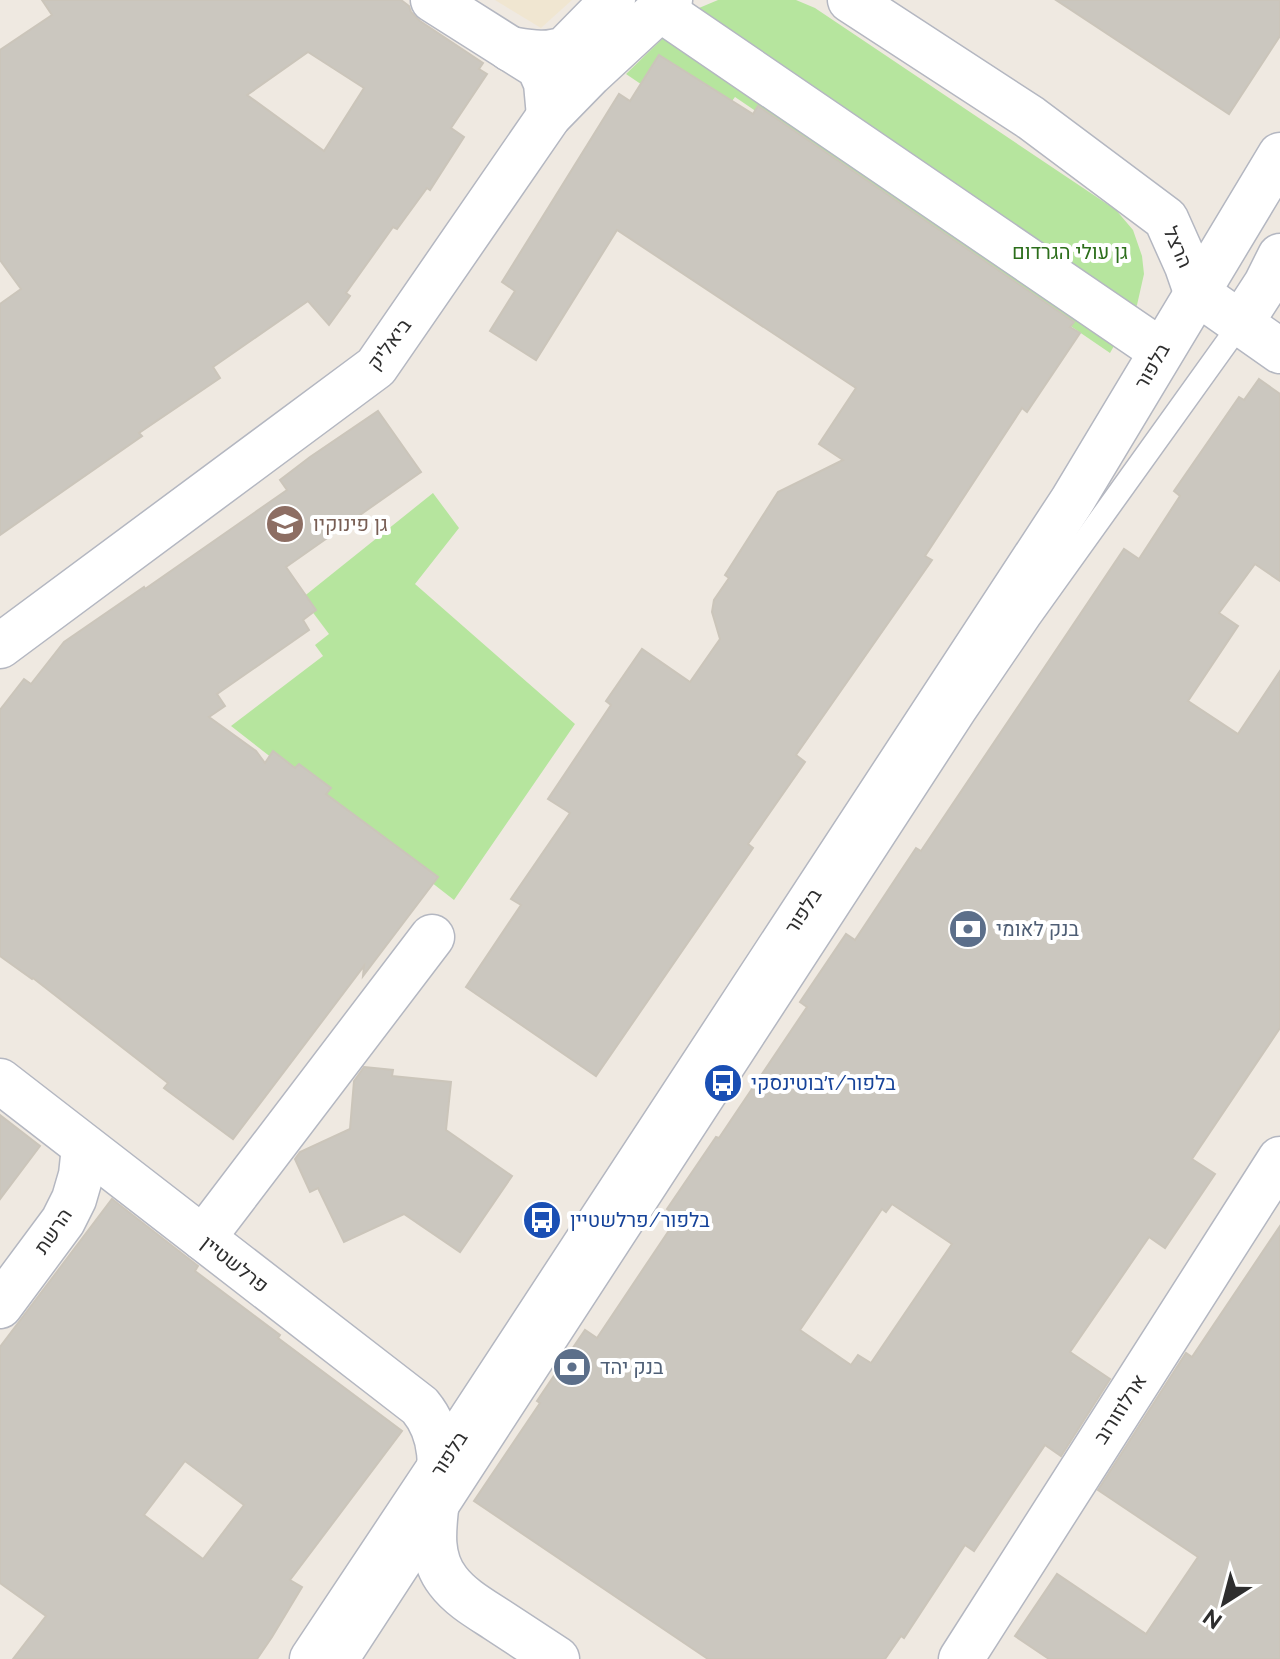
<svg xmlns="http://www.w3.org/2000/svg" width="1280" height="1659" viewBox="0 0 1280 1659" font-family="Raleway,Heebo,sans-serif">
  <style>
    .education { fill: #f0e6d1 }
    .green { fill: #b6e59e }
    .building { fill: #cbc7bf; stroke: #cbc5ba; stroke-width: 2; fill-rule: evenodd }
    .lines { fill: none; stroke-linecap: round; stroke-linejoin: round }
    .lane-casing { stroke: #b4b7c1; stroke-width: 25 }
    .street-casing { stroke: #b4b7c1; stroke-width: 47 }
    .secondary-casing { stroke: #b4b7c1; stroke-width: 47 }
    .lane { stroke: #fff; stroke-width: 22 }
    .street { stroke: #fff; stroke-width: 44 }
    .secondary { stroke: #fff; stroke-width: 44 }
    .labels { text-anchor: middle; stroke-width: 8; stroke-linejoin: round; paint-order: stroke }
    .street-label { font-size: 20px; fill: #2e2e2e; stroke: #fff }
    .park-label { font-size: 20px; fill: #2c6e1b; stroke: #fff }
    .education-label { font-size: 20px; fill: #785e54; stroke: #fff; text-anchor: start }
    .service-label { font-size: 20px; fill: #4e5e75; stroke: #fff; text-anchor: start }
    .transit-label { font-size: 20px; fill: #164399; stroke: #fff; text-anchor: start }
  </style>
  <rect width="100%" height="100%" fill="#efe9e1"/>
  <!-- education -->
  <path class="education" d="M495,0h77l-31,28z"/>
  <!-- green -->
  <g class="green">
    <path d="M718,0h78l19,8 301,202 17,20 9,26 2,18 -7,31 -27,48 -375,-256 -25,34 -84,-57 35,-34 38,-32z"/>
    <path d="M433,493l26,35 -44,56 160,140 -121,176 -223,-174 92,-70 -8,-11 14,-11 -27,-36z"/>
  </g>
  <!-- building -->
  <g class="building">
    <path d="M42,0h359l8,6 2,6 9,9 63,42 -4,6 8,5 -36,54 13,9 -34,53 -3,-2 -30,41 -4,-2 -47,66 4,3 -21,29 -21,-24 -95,66 7,11 -81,55 3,3 -142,99v-231l21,-15 -21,-29v-210l52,-35zM308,52l56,36 -40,63 -77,-56z"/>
    <path d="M1056,0h224v36l-51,78z"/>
    <path d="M659,55l94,59 5,-8 316,216 -4,5 10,6 -53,79 -5,-4 -97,148 7,4 -136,195 9,7 -57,82 5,4 -157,228 -130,-89 55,-82 -10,-6 59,-86 -22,-14 63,-94 -5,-4 36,-52 48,33 30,-43 -8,-27 2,-12 15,-22 -4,-3 53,-83 65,-32 -24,-16 37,-56 -239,-158 -81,130 -46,-29 25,-40 -13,-9 117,-188 11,7z"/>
    <path d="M1259,379l21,15v187l-25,-17 -36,49 19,13 -50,75 50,33 42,-63v357l-88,131 23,15 -50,74 -16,-11 -79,115 40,27 -49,77 -16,-11 -71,106 -9,-6 -61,93 -3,-2 -16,23h-177l-234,-158 66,-98 -3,-2 48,-71 12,8 81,-121 -11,-8 49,-72 3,1 88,-131 -7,-5 46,-68 9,6 61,-92 5,3 203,-302 15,10 41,-63 -6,-5 65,-94 5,3zM892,1204l60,40 -81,119 -13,-8 -7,10 -51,-35 82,-121 4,3z"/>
    <path d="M378,411l43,61 -135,95 30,43 -13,10 6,10 -92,64 8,12 -16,11 47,34 9,12 8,-12 22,17 4,-4 32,24 -5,6 112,83 -75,99 1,-10 -131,173 -69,-51 4,-5 -135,-105 -1,1 -32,-23v-246l24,-31 7,5 33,-42 80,-55 1,2 142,-99 -7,-10 30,-23z"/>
    <path d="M364,1067l29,3 -1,6 59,6 -5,48 66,46 -52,76 -56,-38 -60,28 -26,-54 -8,4 -15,-33 5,-7 50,-23 4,-48z"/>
    <path d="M0,1115l40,31 -40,53z"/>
    <path d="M112,1199l86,67 -3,5 85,64 -2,3 124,93 -112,149 12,7 -30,50 -15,22h-244l33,-43 -46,-33v-236zM185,1461l59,44 -41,54 -59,-44z"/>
    <path d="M1280,1226v433h-231l-34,-23 42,-62 89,60 52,-77 -100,-67 88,-137 6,4z"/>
  </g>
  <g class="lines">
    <defs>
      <path id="lane" d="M349,1659l615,-945 66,-97 210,-293"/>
      <g id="street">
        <path d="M433,0l106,67 7,16 3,33"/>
        <path d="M850,0l181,118 135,101 21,47 9,26"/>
        <path d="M660,9l501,342"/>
        <path d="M510,49c19,3 38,7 56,-1l47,-48"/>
        <path d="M0,646l376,-279 173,-251 41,-42 80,-74"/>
        <path d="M0,1081l420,325c47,57 -10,127 28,175 12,16 31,27 48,38 20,13 41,27 61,40"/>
        <path d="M203,1238l229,-301"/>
        <path d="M0,1306l63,-85 11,-22 7,-24 3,-28"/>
        <path d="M961,1659l319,-500"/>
      </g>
      <g id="secondary">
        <path d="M1196,292l84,59"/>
        <path d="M1240,324l26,-40 14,-28"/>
        <path d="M312,1659l129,-194 631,-964 208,-346"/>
      </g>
    </defs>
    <!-- lane casing -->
    <use href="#lane" class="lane-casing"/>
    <!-- street casing -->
    <use href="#street" class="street-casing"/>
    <!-- secondary casing -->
    <use href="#secondary" class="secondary-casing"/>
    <!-- lane -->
    <use href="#lane" class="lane"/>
    <!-- street -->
    <use href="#street" class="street"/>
    <!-- secondary -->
    <use href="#secondary" class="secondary"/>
  </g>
  <!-- icons -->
  <defs>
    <symbol id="school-disc" viewBox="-11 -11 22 22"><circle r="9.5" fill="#8d6e63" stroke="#fff"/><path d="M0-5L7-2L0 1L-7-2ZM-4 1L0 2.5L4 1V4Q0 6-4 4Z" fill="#fff"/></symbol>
    <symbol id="bank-disc" viewBox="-11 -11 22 22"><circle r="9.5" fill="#5c6f8a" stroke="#fff"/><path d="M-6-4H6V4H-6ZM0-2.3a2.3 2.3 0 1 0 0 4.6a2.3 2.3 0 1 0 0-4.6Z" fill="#fff"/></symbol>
    <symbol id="bus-disc" viewBox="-11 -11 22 22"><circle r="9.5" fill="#1a4fb4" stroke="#fff"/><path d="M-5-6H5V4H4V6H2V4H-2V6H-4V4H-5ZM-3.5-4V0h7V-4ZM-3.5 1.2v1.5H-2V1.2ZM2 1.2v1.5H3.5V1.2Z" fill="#fff"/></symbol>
  </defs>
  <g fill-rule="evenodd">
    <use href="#school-disc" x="263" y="502" width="44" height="44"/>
    <use href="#bank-disc" x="946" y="907" width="44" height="44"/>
    <use href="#bus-disc" x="701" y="1061" width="44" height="44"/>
    <use href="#bus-disc" x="520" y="1198" width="44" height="44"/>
    <use href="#bank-disc" x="550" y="1345" width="44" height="44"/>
  </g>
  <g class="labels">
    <!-- street labels -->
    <g class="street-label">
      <text transform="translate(1178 247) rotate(66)" y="7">הרצל</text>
      <text transform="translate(389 344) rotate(-53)" y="7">ביאליק</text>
      <text transform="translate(1152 366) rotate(-60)" y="7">בלפור</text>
      <text transform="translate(803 911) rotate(-57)" y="7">בלפור</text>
      <text transform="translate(53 1231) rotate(-56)" y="7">הרשת</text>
      <text transform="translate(235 1264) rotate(38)" y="7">פרלשטיין</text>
      <text transform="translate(1120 1409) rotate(-57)" y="7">ארלוזורוב</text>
      <text transform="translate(449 1454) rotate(-57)" y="7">בלפור</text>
    </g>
    <!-- park labels -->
    <g class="park-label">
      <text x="1070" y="259">גן עולי הגרדום</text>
    </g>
    <!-- education labels -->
    <g class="education-label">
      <text x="313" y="531">גן פינוקיו</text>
    </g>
    <!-- service labels -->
    <g class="service-label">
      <text x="996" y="936">בנק לאומי</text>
      <text x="600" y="1374">בנק יהד</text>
    </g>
    <!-- transit labels -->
    <g class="transit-label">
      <text x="751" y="1090">בלפור/ז׳בוטינסקי</text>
      <text x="570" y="1227">בלפור/פרלשטיין</text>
    </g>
  </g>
  <!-- north arrow -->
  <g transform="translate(1224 1603) rotate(216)" stroke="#ffffff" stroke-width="6" paint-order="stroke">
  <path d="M0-6L14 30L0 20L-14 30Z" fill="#2e2e2e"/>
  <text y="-12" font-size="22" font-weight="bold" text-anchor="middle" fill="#2e2e2e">N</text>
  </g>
</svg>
